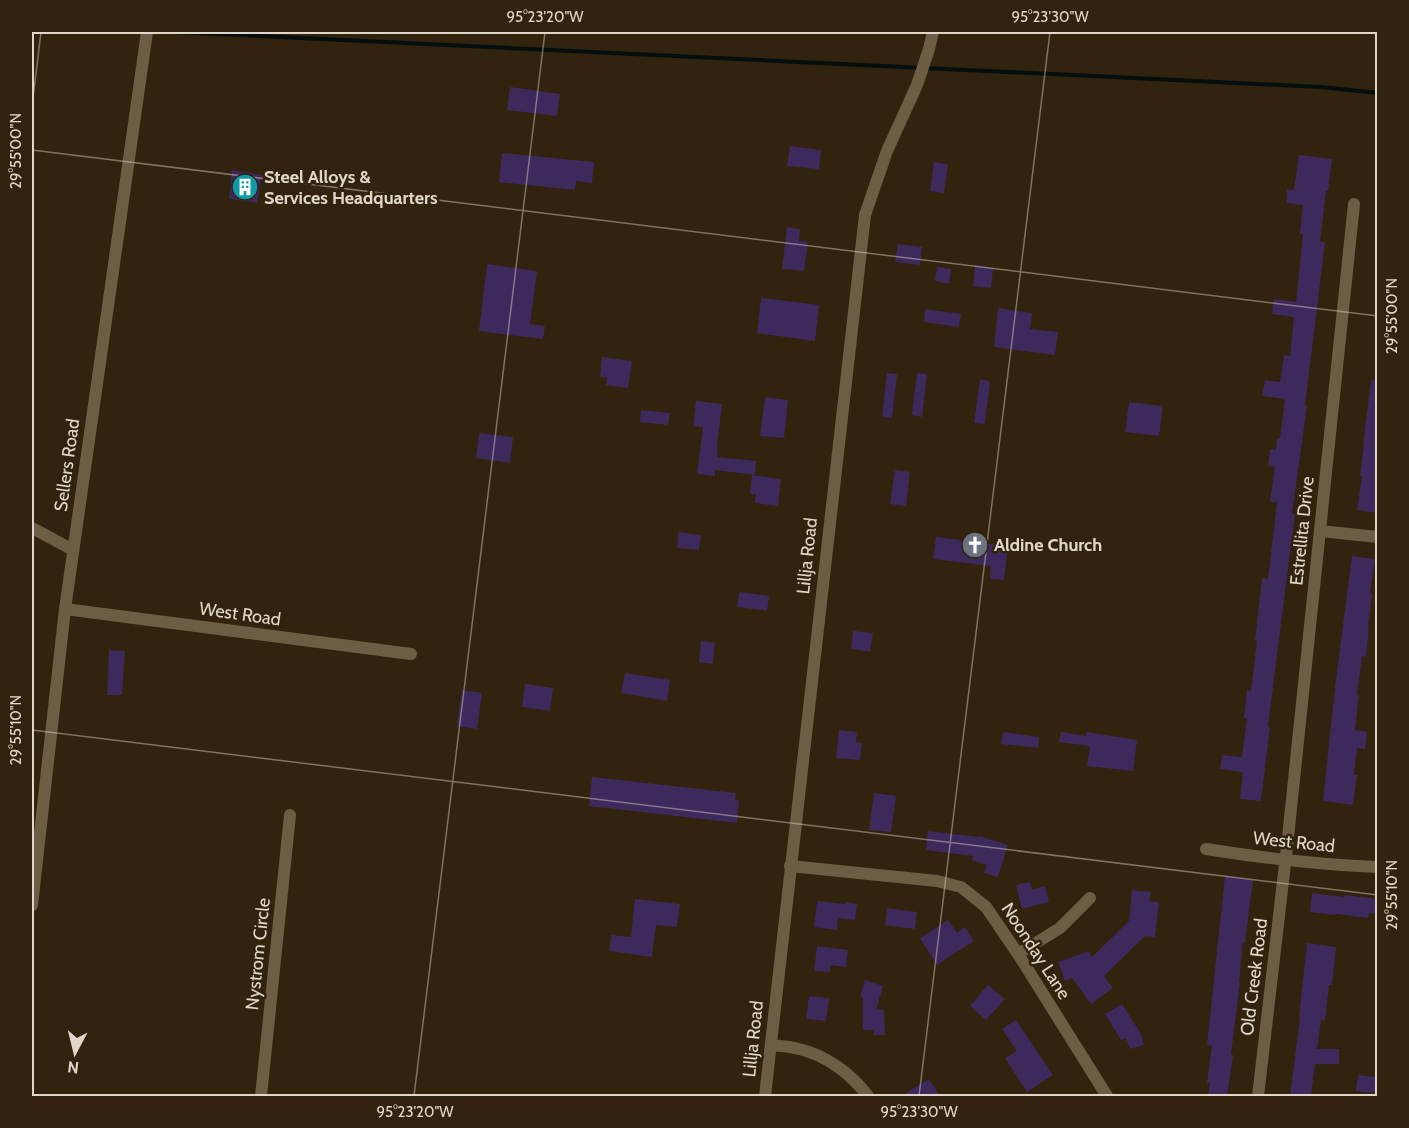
<svg xmlns="http://www.w3.org/2000/svg" width="1409" height="1128" viewBox="0 0 1409 1128" font-family="Cabin,sans-serif">
  <style>
    .lines { fill: none; stroke-linecap: round; stroke-linejoin: round }
    .stream { stroke: #030e0e; stroke-width: 4 }
    .building { fill: #3d295c }
    .minor { stroke: #6d5d45; stroke-width: 12 }
    .ticks { fill: none; stroke: #e0d7ca; stroke-width: 1.5; stroke-opacity: 0.45 }
    .labels { text-anchor: middle; stroke-width: 5; stroke-linejoin: round; paint-order: stroke }
    .poi-label { font-size: 18px; font-weight: bold; fill: #e0d7ca; stroke: #31230d; text-anchor: start }
    .street-label { font-size: 18px; fill: #e0d7ca; stroke: #31230d }
    .neatline { fill: none; stroke: #e0d7ca; stroke-width: 2 }
    .ticks-label { font-size: 15px; text-anchor: middle; fill: #e0d7ca }
  </style>
  <rect width="100%" height="100%" fill="#31230d"/>
  <g class="lines">
    <!-- stream -->
    <path class="stream" d="M176,32l1145,55 57,6"/>
  </g>
  <!-- building -->
  <g class="building">
    <path d="M510,87l50,7 -3,22 -50,-6z"/>
    <path d="M790,146l31,4 -2,19 -32,-3z"/>
    <path d="M502,153l92,9 -2,21 -16,-2 -1,9 -76,-8z"/>
    <path d="M1299,155l33,4 -4,32h-2l-6,51h5l-20,164h2l-15,107 3,1 -27,212 2,1 -9,74 -21,-2 3,-27 -23,-3 2,-14 20,2 5,-38 -3,-1 3,-28 4,1 6,-50h-2l7,-63 6,1 9,-77h-7l5,-35 -7,-1 2,-17 6,1 1,-12h3l5,-39 -23,-3 3,-16 15,2 4,-27 6,1 4,-39 -22,-3 2,-15 22,3 7,-68h-3l3,-29 -17,-2 1,-13h7z"/>
    <path d="M934,162l14,2 -4,29 -14,-2z"/>
    <path d="M232,170l30,5 -5,28 -28,-4z"/>
    <path d="M787,227l13,2 -1,12 9,1 -4,29 -22,-2z"/>
    <path d="M898,244l24,3 -2,18 -25,-3z"/>
    <path d="M487,264l50,7 -7,53 15,2 -2,13 -64,-8z"/>
    <path d="M975,265l18,3 -2,20 -18,-2z"/>
    <path d="M937,267l14,2 -2,15 -14,-3z"/>
    <path d="M761,298l58,7 -4,36 -58,-8z"/>
    <path d="M998,308l34,5 -2,16 28,3 -3,23 -61,-8z"/>
    <path d="M925,309l36,5 -2,13 -35,-5z"/>
    <path d="M602,357l30,4 -4,27 -22,-3 1,-7 -7,-1z"/>
    <path d="M887,373l10,1 -5,44 -10,-1z"/>
    <path d="M917,373l10,1 -5,43 -10,-2z"/>
    <path d="M980,379l10,2 -5,43 -11,-1z"/>
    <path d="M1371,380h6v133l-20,-3 5,-33 -2,-1 4,-31h-1z"/>
    <path d="M765,397l23,3 -4,38 -24,-2z"/>
    <path d="M696,401l26,3 -5,42h1l-1,11 39,4 -1,14 -40,-5v6l-18,-2 6,-47 -10,-1z"/>
    <path d="M1129,402l34,4 -4,30 -34,-4z"/>
    <path d="M641,410l29,3 -2,12 -28,-3z"/>
    <path d="M479,433l34,4 -3,26 -34,-5z"/>
    <path d="M895,470l15,2 -4,34 -16,-2z"/>
    <path d="M752,475l29,4 -3,27 -23,-3 1,-9h-6z"/>
    <path d="M678,532l23,3 -2,15 -22,-2z"/>
    <path d="M936,537l72,9 -4,34 -14,-1 1,-13 -58,-7z"/>
    <path d="M1352,556l23,3 -5,34 2,1 -4,33h1l-3,30 -4,-1 -5,39h2l-4,35 12,2 -2,17 -8,-1 -3,27h3l-4,30 -30,-4 12,-114z"/>
    <path d="M739,592l30,4 -2,15 -30,-4z"/>
    <path d="M853,631l20,2 -3,19 -19,-3z"/>
    <path d="M701,641l14,2 -2,21 -14,-2z"/>
    <path d="M109,650l16,1 -3,44h-15z"/>
    <path d="M625,673l45,7 -3,21 -46,-8z"/>
    <path d="M525,684l28,4 -3,23 -28,-4z"/>
    <path d="M462,690l20,3 -5,36 -20,-3z"/>
    <path d="M839,730l18,2 -1,10 6,1 -2,17 -24,-2z"/>
    <path d="M1003,732l36,5 -1,11 -37,-4z"/>
    <path d="M1061,732l25,4v-4l51,8 -4,31 -46,-5 3,-20 -31,-4z"/>
    <path d="M592,777l144,16 -1,7h4l-2,23 -148,-17z"/>
    <path d="M874,793l22,3 -5,36 -22,-2z"/>
    <path d="M928,831l51,6 1,-1 28,9 -10,32 -14,-4 3,-8 -15,-5 1,-4 -47,-6z"/>
    <path d="M1225,876l28,4 -8,63 -2,-1 -4,40h1l-9,72 2,1 -6,41h-19l2,-13h-3l5,-37 -5,-1z"/>
    <path d="M1030,882l2,8 13,-4 4,16 -27,7 -6,-24z"/>
    <path d="M1132,890l19,2 -2,9 10,1 -4,35 -10,-1 -41,40 9,12 -22,16 -19,-26 -7,3 -7,-19 31,-11 3,6 37,-36z"/>
    <path d="M1312,893l33,4v-2l32,4v15l-8,-1 -1,5 -31,-4 -2,1 -25,-3z"/>
    <path d="M635,899l45,5 -3,23 -21,-2 -4,32 -43,-6 2,-16 20,2z"/>
    <path d="M817,901l28,3v-2l12,2 -2,16 -17,-2 -1,12 -23,-3z"/>
    <path d="M887,908l30,4 -2,17 -30,-4z"/>
    <path d="M948,920l9,13 8,-6 9,14 -37,24 -17,-27z"/>
    <path d="M1307,943l29,4 -4,38h-3l-4,35h-4l-4,29h22v15h-24l-4,32h-21l10,-79h-1z"/>
    <path d="M817,946l31,4 -2,17 -16,-2v7l-16,-1z"/>
    <path d="M865,980l18,6 -7,24h8l1,25h-11v-5h-11v-32l-3,-2z"/>
    <path d="M988,985l17,14 -19,21 -16,-14z"/>
    <path d="M809,996l20,2 -3,23 -20,-2z"/>
    <path d="M1122,1004l19,30 3,11 -14,4 -4,-11 -5,2 -16,-26z"/>
    <path d="M1016,1020l37,55 -26,17 -22,-34 12,-7 -15,-22z"/>
    <path d="M1358,1075l19,2v16l-21,-2z"/>
    <path d="M929,1079l11,17h-39z"/>
  </g>
  <g class="lines">
    <!-- minor -->
    <g class="minor">
      <path d="M32,528l4,2 37,20"/>
      <path d="M1320,531l58,6"/>
      <path d="M65,609l346,45"/>
      <path d="M1206,849c57,9 114,16 172,18"/>
      <path d="M790,866l147,15 24,6 25,20 32,47 89,142"/>
      <path d="M32,905l33,-296 82,-577"/>
      <path d="M1018,954l42,-26 30,-30"/>
      <path d="M771,1045c9,1 19,1 28,4 27,6 52,25 69,47"/>
      <path d="M261,1096l29,-281"/>
      <path d="M765,1096l100,-881 22,-64 30,-66 12,-36 4,-17"/>
      <path d="M1258,1096l29,-249 67,-643"/>
    </g>
  </g>
  <!-- ticks -->
  <path class="ticks" d="M32,106l9,-74M32,150l1346,166M32,730l1346,165M414,1096l131,-1064M919,1096l131,-1064"/>
  <!-- icons -->
  <defs>
    <symbol id="building-disc" viewBox="-11 -11 22 22"><circle r="9.5" fill="#0f9aa8" stroke="#31230d"/><path d="M-4-6H4V6H1V3H-1V6H-4ZM-2.5-4.3h1.7v1.8h-1.7ZM.8-4.3h1.7v1.8H.8ZM-2.5-1h1.7V.8h-1.7ZM.8-1h1.7V.8H.8Z" fill="#fff"/></symbol>
    <symbol id="church-disc" viewBox="-11 -11 22 22"><circle r="9.5" fill="#6b7280" stroke="#31230d"/><path d="M-1.2-6h2.4v3.5h3.3v2.4h-3.3V6h-2.4V-.1h-3.3v-2.4h3.3Z" fill="#fff"/></symbol>
  </defs>
  <g fill-rule="evenodd">
    <use href="#building-disc" x="230" y="172" width="30" height="30"/>
    <use href="#church-disc" x="960" y="530" width="30" height="30"/>
  </g>
  <g class="labels">
    <!-- poi labels -->
    <g class="poi-label">
      <text x="264" y="183">Steel Alloys &amp;<tspan x="264" dy="21">Services Headquarters</tspan></text>
      <text x="994" y="551">Aldine Church</text>
    </g>
    <!-- street labels -->
    <g class="street-label">
      <text transform="translate(67 465) rotate(-82)" y="6">Sellers Road</text>
      <text transform="translate(1302 531) rotate(-84)" y="6">Estrellita Drive</text>
      <text transform="translate(807 556) rotate(-84)" y="6">Lillja Road</text>
      <text transform="translate(240 614) rotate(8)" y="6">West Road</text>
      <text transform="translate(1294 842) rotate(6)" y="6">West Road</text>
      <text transform="translate(1036 951) rotate(57)" y="6">Noonday Lane</text>
      <text transform="translate(258 954) rotate(-84)" y="6">Nystrom Circle</text>
      <text transform="translate(1254 977) rotate(-83)" y="6">Old Creek Road</text>
      <text transform="translate(753 1039) rotate(-84)" y="6">Lillja Road</text>
    </g>
  </g>
  <!-- border -->
  <rect width="1409" height="1128" fill="none" stroke="#31230d" stroke-width="66"/>
  <!-- north arrow -->
  <g transform="translate(75 1053) rotate(187)" stroke="#31230d" stroke-width="4.5" paint-order="stroke">
  <path d="M0-4.5L10 22L0 15L-10 22Z" fill="#e0d7ca"/>
  <text y="-9" font-size="16" font-weight="bold" text-anchor="middle" fill="#e0d7ca">N</text>
  </g>
  <rect x="33" y="33" width="1343" height="1062" class="neatline"/>
  <g class="ticks-label">
    <text x="545" y="22">95°23'20"W</text>
    <text x="1050" y="22">95°23'30"W</text>
    <text transform="translate(16 151) rotate(-90)" y="5">29°55'00"N</text>
    <text transform="translate(1392 316) rotate(-90)" y="5">29°55'00"N</text>
    <text transform="translate(16 730) rotate(-90)" y="5">29°55'10"N</text>
    <text transform="translate(1392 895) rotate(-90)" y="5">29°55'10"N</text>
    <text x="415" y="1117">95°23'20"W</text>
    <text x="919" y="1117">95°23'30"W</text>
  </g>
</svg>
